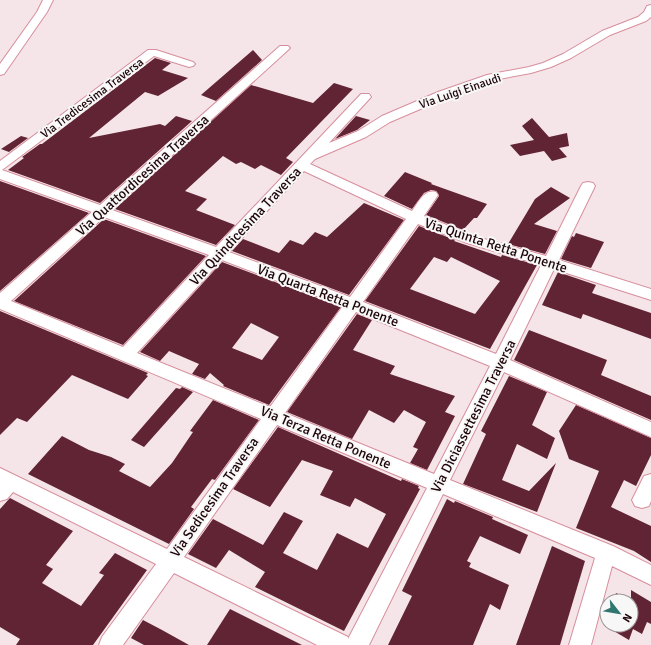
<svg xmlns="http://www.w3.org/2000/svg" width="651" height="645" viewBox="0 0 651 645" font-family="Signika,sans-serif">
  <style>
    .building { fill: #612434; fill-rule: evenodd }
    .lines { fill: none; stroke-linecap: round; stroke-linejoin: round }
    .street-casing { stroke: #d78e9c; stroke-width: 2 }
    .street { fill: #fff; fill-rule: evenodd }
    .labels { text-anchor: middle; stroke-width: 4; stroke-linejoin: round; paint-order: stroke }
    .far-street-label { font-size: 12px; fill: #1c0409; stroke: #f7f7f7 }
    .street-label { font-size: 14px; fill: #1c0409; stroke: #f7f7f7 }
  </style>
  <rect width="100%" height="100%" fill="#f5e5e8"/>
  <!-- building -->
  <g class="building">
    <path d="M253,50l9,10 -46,41 -15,-6z"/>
    <path d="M155,58l16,5 -9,7 26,8 -30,18 -13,-4 -56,46 71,-14 5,2 11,-10 16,5 -92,82 -92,-33 16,-12 -2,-1 18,-13h2z"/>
    <path d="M334,83l19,6 -67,69 7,4 -12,13 -20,-10 -6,4 -14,-7 -5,2 -13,-8 -38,35 22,8 -11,11 39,15 -19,20 -101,-36 136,-124 62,18z"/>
    <path d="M356,116l14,4 -13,10 -22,9z"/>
    <path d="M532,118l17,19 18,-4 2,13 -10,2 8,9 -15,4 -8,-10 -24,5 -10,-11 24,-5 -12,-14z"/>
    <path d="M21,136l7,2 -19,14 -8,-3z"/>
    <path d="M405,172l27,11 -1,1 56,20 -10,14h-3l-11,12 -37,-15 13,-19 -3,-5 -5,-1 -7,3 -12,16 -28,-13z"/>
    <path d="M0,181l89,32 -89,78z"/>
    <path d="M551,187l19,11 -36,26 23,7 -12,23 -37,-10 27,-45z"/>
    <path d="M364,203l40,17 -55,75 -117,-44 11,-12 36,14 11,-13 13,5 12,-13 12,5z"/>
    <path d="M104,219l102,37 -83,89 -109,-44z"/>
    <path d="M419,226l36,14 -1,1 47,16 1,-2 35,10 -47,84 -125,-48zM434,257l13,5 4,-5 49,24 -25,33 -65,-25z"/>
    <path d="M576,233l28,9 -13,26 -30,-9 11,-23 2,1z"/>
    <path d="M222,262l119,45 -72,98 -46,-19 1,-1 -14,-12 -5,6 -13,-5 7,-10 -30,-13 -9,10 -20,-9zM251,323l28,14 -17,23 -30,-12z"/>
    <path d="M558,272l38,13 -4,8 59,20v26l-68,-25 -2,5 -39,-14z"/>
    <path d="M0,311l148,62 -2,2 2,1 -20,23 -56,-24 -45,47 -10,-4 -17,17z"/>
    <path d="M357,314l15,6 -19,30 42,16 -5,8 65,22 -10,16 10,4 -28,54 -17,-7 8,-14 -5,-2 13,-25 -22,-12 -10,13 -25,-13 -17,29 -65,-27z"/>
    <path d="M529,330l78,30 -6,15 50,21v24l-137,-60z"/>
    <path d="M509,376l38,16 -15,33 23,13 -8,21 -30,-15 -15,36 27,11 27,-28 -19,49 -74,-28 23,-50 -5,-3z"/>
    <path d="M182,387l11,5 -49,55 -13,-7 45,-52 4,1z"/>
    <path d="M213,400l46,20 -44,60 -3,-1 -21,28 3,2 -25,35 -141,-70 34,-38 27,14 22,7 14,7 -6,7 31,16 22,-24 21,-31 -3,-1z"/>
    <path d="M576,405l75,33v17l-15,31 -12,-6 -13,27 40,19v36l-17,-11 -58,-23 23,-57 -30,-12 -10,-28z"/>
    <path d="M278,427l123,54 1,-2 17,7 -1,2 2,1 -76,142 -89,-44 10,-15 -36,-22 -13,18 -28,-14 25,-35 50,26 21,-33 19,9 -20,32 34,17 20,-37 31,15 18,-34 -31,-16 -5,9 -30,-12 13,-24 -31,-11 -32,47 -37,-18z"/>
    <path d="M10,498l63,33 -27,34 7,4 -11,14 39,23 23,-31 -5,-2 16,-20 32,17 -54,75h-77l4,-6 -20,-12v-118z"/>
    <path d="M447,499l7,4 1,-2 38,16 -1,2 36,16 -8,19 -40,-18 -13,25 4,2 -2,4 40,18 -9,25 -10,-6 -17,41h-85l24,-49 -10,-5z"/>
    <path d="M552,546l33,15 -25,84h-44z"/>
    <path d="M631,590l20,12v22l-4,-2 -5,12 -9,-5 -4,11 -22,-13v-2h24z"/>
    <path d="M616,593l13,7 2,1h-17z"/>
    <path d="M230,609l72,36h-95z"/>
    <path d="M143,620l19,10 27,15h-45l-13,-7z"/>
  </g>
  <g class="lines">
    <defs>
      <g id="street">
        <path d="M43,0h10l-6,12 -43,62 -4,1v-11l37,-52z"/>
        <path d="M651,5v12l-5,4 -36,14 -39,23 -20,9 -20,6 -37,7 -48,18 -56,24 -24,15 -51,22 -5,5 102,47c7,-9 12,-22 24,-19l2,3 -14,21 53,21 69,19 35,-70 2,-3 5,-1 5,1 2,3 -36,74 92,29v11l-97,-31 -44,91 141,62v15l-147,-65 -54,108 163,66 38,19v20l-39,-19 -21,79h-22l26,-87 -152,-64 -74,151h-52l-143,-72 -51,72h-24l3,-8 54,-73 -143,-72 -6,7 -7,2v-33l167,81 94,-130 -261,-110v-16l92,-81 -92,-33v-18l148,-111h8l37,12 2,2 -2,2 -4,1 -35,-11 -152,114 98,35 180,-159h8l2,2 -2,2 -176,160 104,37 145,-153h8l2,3 -42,46 29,-12 24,-15 56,-24 49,-17 42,-8 14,-4 20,-9 39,-23 36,-14 6,-5 3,-6zM304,171l102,48 -56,78 -121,-45zM104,217l105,38 -86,92 -112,-46zM418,224l49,19 74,22 -45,89 -133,-52zM222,260l121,46 -73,101 -133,-54zM356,312l134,54 -56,108 -149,-61zM277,425l150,63 -79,151v-2l-164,-80z"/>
        <path d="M651,474v27l-2,5 -7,2 -7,-2 -3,-6 12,-24z"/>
      </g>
    </defs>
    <!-- street casing -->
    <use href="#street" class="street-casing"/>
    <!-- street -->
    <use href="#street" class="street"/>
  </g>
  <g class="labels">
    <!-- far-street labels -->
    <g class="far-street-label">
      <text transform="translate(460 91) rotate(-19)" y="4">Via Luigi Einaudi</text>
      <text transform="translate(92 98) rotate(-37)" y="4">Via Tredicesima Traversa</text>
    </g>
    <!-- street labels -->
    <g class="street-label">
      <text transform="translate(142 175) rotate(-42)" y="5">Via Quattordicesima Traversa</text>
      <text transform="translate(245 226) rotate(-47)" y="5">Via Quindicesima Traversa</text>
      <text transform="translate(496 245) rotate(18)" y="5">Via Quinta Retta Ponente</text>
      <text transform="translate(328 295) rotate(21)" y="5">Via Quarta Retta Ponente</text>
      <text transform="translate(473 416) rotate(-63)" y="5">Via Diciassettesima Traversa</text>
      <text transform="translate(326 437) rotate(23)" y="5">Via Terza Retta Ponente</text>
      <text transform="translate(214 497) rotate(-55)" y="5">Via Sedicesima Traversa</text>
    </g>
  </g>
  <!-- north arrow -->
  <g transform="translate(619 613) rotate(121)"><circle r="19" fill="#f7f7f7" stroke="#9f9698"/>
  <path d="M0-3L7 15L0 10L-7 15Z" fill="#2f7670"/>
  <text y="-6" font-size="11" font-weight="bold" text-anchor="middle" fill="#1c0409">N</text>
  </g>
</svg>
